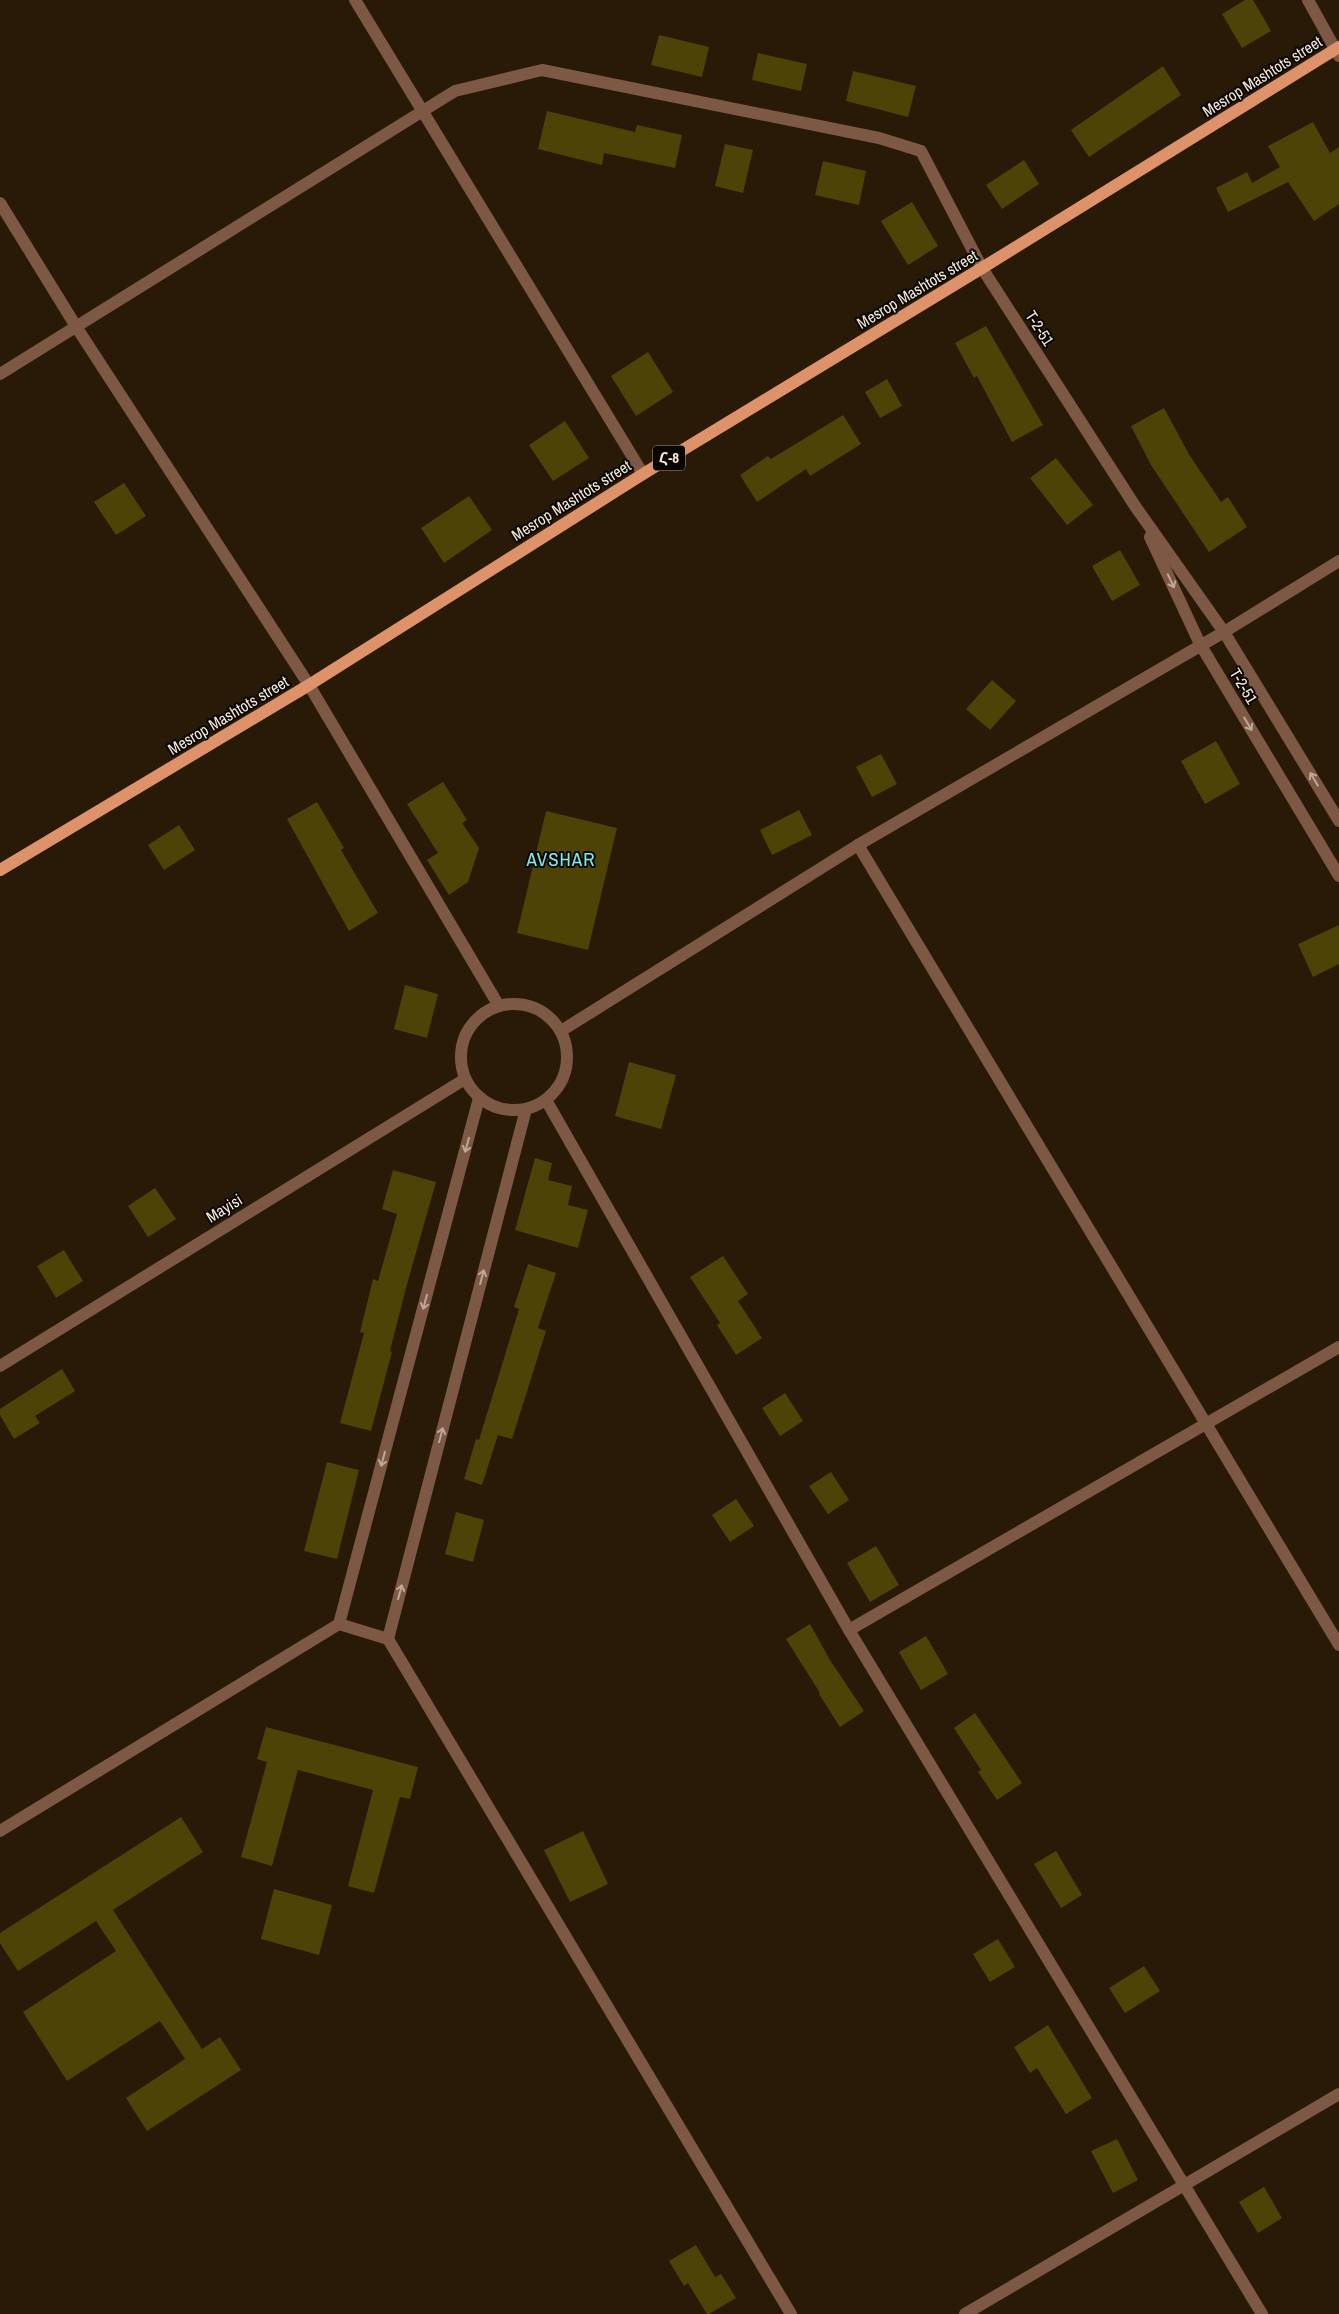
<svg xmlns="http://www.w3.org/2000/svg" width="1339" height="2314" viewBox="0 0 1339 2314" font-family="'Archivo Narrow','Noto Sans Armenian',sans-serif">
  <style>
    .building { fill: #4d4307 }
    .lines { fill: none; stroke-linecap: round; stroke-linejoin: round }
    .minor { stroke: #7c5845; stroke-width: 12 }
    .major { stroke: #dd9269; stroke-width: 12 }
    .oneway { stroke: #bda899 }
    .labels { text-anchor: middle; stroke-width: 4; stroke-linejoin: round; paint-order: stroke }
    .shield { fill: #0c0602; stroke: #aea69b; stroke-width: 1 }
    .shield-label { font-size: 15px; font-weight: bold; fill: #f3eadd }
    .street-label { font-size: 16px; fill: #f3eadd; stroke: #0c0602 }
    .quarter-label { font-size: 19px; letter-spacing: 1px; fill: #7de9f1; stroke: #0c0602 }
  </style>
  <rect width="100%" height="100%" fill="#281a06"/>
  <!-- building -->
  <g class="building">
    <path d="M1245,0h8l18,31 -29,17 -20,-34z"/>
    <path d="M659,35l50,12 -7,30 -51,-12z"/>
    <path d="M758,53l49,11 -6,27 -49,-11z"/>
    <path d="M1163,66l18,29 -92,62 -18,-27z"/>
    <path d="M853,71l63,15 -8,31 -62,-16z"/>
    <path d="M547,111l88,21 2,-7 45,10 -7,33 -71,-15 -2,12 -64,-16z"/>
    <path d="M1313,122l17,31 9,-6v57l-25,17 -26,-39 -60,30 -12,-24 31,-16 5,11 28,-16 -12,-21z"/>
    <path d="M725,144l28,6 -10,43 -28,-7z"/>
    <path d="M1024,160l15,24 -37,25 -16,-24z"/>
    <path d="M823,161l43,10 -7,34 -44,-10z"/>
    <path d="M912,202l26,44 -30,19 -27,-44z"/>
    <path d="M986,326l57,99 -31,17 -35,-66 -3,2 -19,-35z"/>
    <path d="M648,352l25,40 -37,24 -25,-40z"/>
    <path d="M887,379l15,27 -22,12 -15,-26z"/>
    <path d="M1164,408l26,48 31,46 7,-5 19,30 -38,25 -58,-87 -20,-39z"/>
    <path d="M843,415l18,29 -51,32 -4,-7 -49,33 -17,-27 28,-19 3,3z"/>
    <path d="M565,421l24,37 -36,23 -24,-36z"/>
    <path d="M1056,458l37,47 -26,20 -37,-47z"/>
    <path d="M124,483l22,33 -30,19 -22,-33z"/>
    <path d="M469,496l23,34 -48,33 -23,-35z"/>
    <path d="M1120,550l20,35 -28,16 -20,-35z"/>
    <path d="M992,680l24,21 -26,29 -24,-21z"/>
    <path d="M1216,741l24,43 -35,20 -24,-43z"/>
    <path d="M881,754l16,30 -25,13 -16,-30z"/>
    <path d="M443,782l24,38 -5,3 17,25 -11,34 -19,13 -22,-35 11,-7 -31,-49z"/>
    <path d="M317,802l27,46 -3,2 37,63 -29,18 -62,-112z"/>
    <path d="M799,810l13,25 -40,20 -12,-25z"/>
    <path d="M546,811l71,17 -29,122 -71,-17z"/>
    <path d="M179,825l16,25 -31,20 -16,-25z"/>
    <path d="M1339,925v39l-26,13 -15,-33z"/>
    <path d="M405,985l33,9 -11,44 -33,-9z"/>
    <path d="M629,1062l47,13 -15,54 -46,-13z"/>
    <path d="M535,1158l17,5 -4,17 24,6 -4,19 20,5 -10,38 -63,-18z"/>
    <path d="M393,1170l43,12 -30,106 -16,63 2,1 -21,79 -31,-8 24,-90 -4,-1 13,-53 5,2 19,-67 -15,-5z"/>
    <path d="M155,1188l21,31 -28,18 -20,-31z"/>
    <path d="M64,1250l19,31 -27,17 -19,-32z"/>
    <path d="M723,1256l25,38 -10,7 24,37 -26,17 -19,-30 3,-2 -30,-46z"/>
    <path d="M528,1264l28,9 -18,55 8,3 -34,108 -14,-4 -16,50 -18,-6 12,-40 3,1 40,-131 -5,-2z"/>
    <path d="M62,1369l13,22 -40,25 5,7 -26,16 -14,-24v-6z"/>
    <path d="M785,1393l18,28 -23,15 -18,-28z"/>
    <path d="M327,1462l32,8 -22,89 -33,-8z"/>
    <path d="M831,1472l18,28 -21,14 -19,-28z"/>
    <path d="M736,1499l18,27 -24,16 -18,-27z"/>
    <path d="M456,1512l28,8 -11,42 -28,-8z"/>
    <path d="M876,1546l23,39 -29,17 -23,-39z"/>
    <path d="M810,1624l20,36 34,51 -24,16 -21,-33 1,-1 -34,-54z"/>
    <path d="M926,1636l22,38 -27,16 -22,-38z"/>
    <path d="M975,1713l47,70 -25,17 -19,-28 3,-2 -27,-42z"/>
    <path d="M266,1727l152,40 -8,32 -10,-2 -26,96 -26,-7 25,-96 -75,-20 -26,96 -31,-9 26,-95 -10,-3z"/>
    <path d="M181,1817l22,35 -90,58 89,139 18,-12 21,33 -94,61 -21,-33 59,-39 -25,-38 -93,60 -44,-69 93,-61 -20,-30 -78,50 -18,-28v-10z"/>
    <path d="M583,1831l25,53 -38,18 -26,-52z"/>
    <path d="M1056,1851l26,44 -21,13 -27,-44z"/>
    <path d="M274,1889l58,16 -13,50 -58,-16z"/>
    <path d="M998,1939l17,28 -25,15 -17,-28z"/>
    <path d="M1144,1966l16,25 -35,22 -16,-25z"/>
    <path d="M1048,2025l44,73 -26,16 -29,-46 -7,5 -16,-26z"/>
    <path d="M1117,2139l21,41 -25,13 -22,-42z"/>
    <path d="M1264,2187l18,31 -24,15 -19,-31z"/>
    <path d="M696,2245l19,32 6,-3 15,24 -27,16h-2l-19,-31 -4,3 -15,-25z"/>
  </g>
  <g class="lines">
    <!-- minor -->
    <g class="minor">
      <path d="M355,0l288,474"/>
      <path d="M1308,0l31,56"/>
      <path d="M0,203l77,125 232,357 190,321"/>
      <path d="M0,374l455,-283 87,-21 337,68 42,13 61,117 153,238 89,126 115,189"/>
      <path d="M1150,537l50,107 139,232"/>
      <path d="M858,845l481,800"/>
      <circle cx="514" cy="1057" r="53"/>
      <path d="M561,1031l297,-186 366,-213 115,-71"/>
      <path d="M546,1100l303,530 413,684"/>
      <path d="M0,1366l465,-287"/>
      <path d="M339,1624l140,-526"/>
      <path d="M849,1630l490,-283"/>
      <path d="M388,1639l138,-530"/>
      <path d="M0,1831l339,-207 49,15 403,675"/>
      <path d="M965,2314l374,-220"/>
    </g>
    <!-- major -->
    <path class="major" d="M0,870l309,-185 334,-211 339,-206 357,-221"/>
  </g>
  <!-- one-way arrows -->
  <defs><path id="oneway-shaft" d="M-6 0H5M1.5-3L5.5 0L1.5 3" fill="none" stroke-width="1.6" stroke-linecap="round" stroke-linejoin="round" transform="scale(1.25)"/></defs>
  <g class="oneway">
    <use href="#oneway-shaft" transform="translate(1171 581) rotate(65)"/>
    <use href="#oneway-shaft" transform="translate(1248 724) rotate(59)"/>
    <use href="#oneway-shaft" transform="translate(1314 779) rotate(-121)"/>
    <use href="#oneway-shaft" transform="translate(467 1145) rotate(105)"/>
    <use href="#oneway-shaft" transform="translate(482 1277) rotate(-75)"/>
    <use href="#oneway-shaft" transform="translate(425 1302) rotate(105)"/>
    <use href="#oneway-shaft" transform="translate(441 1435) rotate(-75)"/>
    <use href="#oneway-shaft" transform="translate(383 1459) rotate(105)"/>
    <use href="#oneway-shaft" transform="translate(400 1592) rotate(-75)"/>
  </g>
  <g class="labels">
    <!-- shield labels -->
    <rect class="shield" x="653" y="445.5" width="32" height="25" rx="4"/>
    <g class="shield-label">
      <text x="669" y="463">Հ-8</text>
    </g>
    <!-- street labels -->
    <g class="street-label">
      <text transform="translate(1262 76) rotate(-32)" y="6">Mesrop Mashtots street</text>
      <text transform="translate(917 289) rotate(-31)" y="6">Mesrop Mashtots street</text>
      <text transform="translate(1040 328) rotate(57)" y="6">T-2-51</text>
      <text transform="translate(571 500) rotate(-32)" y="6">Mesrop Mashtots street</text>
      <text transform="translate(1244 686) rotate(59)" y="6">T-2-51</text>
      <text transform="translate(228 715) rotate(-31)" y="6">Mesrop Mashtots street</text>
      <text transform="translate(224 1208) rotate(-32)" y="6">Mayisi</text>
    </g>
    <!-- quarter labels -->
    <g class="quarter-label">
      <text x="561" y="866">AVSHAR</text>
    </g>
  </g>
</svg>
